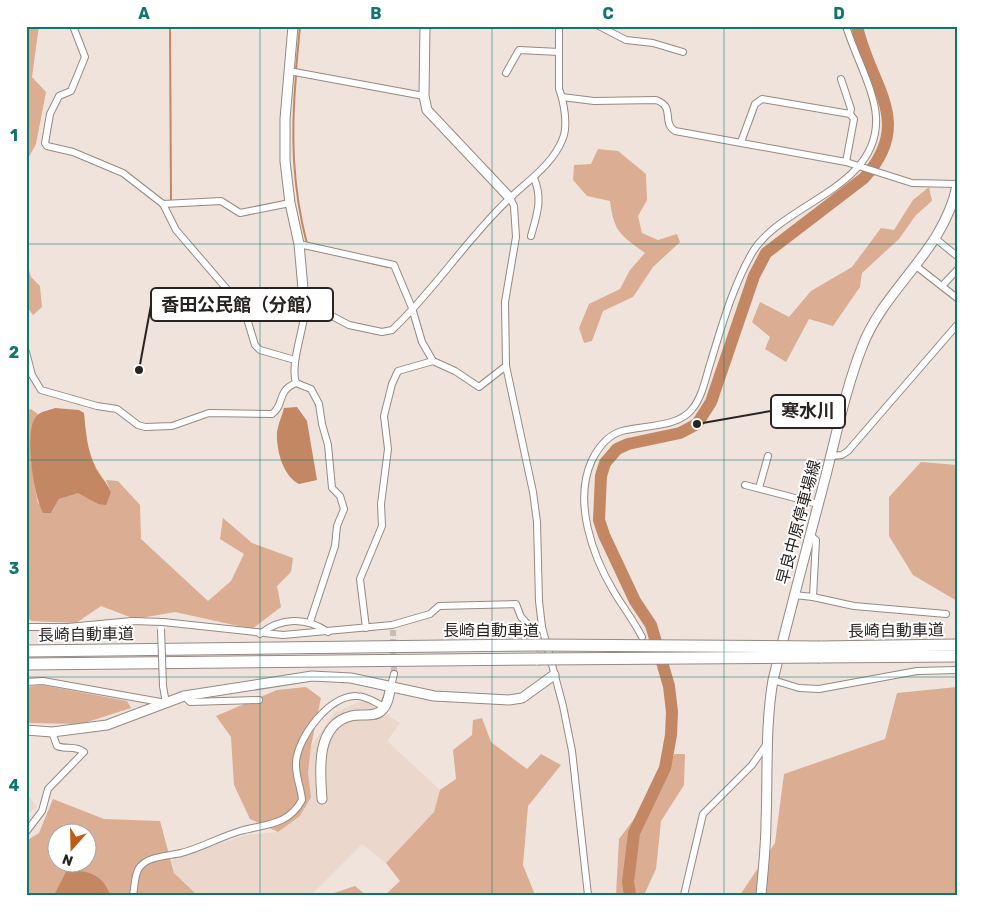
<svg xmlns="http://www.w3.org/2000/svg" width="983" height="921" viewBox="0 0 983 921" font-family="Rubik,'Noto Sans JP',sans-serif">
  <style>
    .built { fill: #ebd7cc }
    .green { fill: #dbad93; fill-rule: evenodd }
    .water { fill: #c38764 }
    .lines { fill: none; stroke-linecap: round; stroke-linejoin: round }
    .stream { stroke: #c38764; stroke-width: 2 }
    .river { stroke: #c38764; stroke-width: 12 }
    .street-tunnel { stroke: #c7bdb7; stroke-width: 6; stroke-dasharray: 6 3; stroke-linecap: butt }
    .street-casing { stroke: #958a84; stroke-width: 8 }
    .secondary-casing { stroke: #958a84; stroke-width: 11 }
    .highway-casing { stroke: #958a84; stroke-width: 13 }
    .street { stroke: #fff; stroke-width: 6 }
    .secondary { stroke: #fff; stroke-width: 9 }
    .highway { stroke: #fff; stroke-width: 11 }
    .street-bridge-casing { stroke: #958a84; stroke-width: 8; stroke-linecap: butt }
    .highway-bridge-casing { stroke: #958a84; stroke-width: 13; stroke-linecap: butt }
    .street-bridge { stroke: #fff; stroke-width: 6 }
    .highway-bridge { stroke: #fff; stroke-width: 11 }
    .grid { fill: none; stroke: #0f766e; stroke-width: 1; stroke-opacity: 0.55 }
    .labels { text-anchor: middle; stroke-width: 4; stroke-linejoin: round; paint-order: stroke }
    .street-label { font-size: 16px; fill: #292422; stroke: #fff }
    .leader { fill: none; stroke: #292422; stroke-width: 2 }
    .callout-dot { fill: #292422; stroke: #fff; stroke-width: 2 }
    .callout { fill: #fff; stroke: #292422; stroke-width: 2 }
    .callout-label { font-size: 18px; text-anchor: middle; font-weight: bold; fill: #292422 }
    .neatline { fill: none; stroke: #0f766e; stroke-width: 2 }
    .grid-label { font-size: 16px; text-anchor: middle; font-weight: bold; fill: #0f766e }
  </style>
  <rect width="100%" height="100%" fill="#efe3dc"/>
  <!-- built -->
  <g class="built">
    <path d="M364,700l36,23 -13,18 53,49 -6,22 -48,51 -24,-19 -51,51h-114l-23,-22 -2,-13 74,-25 32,-3 22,-16 11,-19 -3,-24 3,-27 23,-33z"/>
    <path d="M26,793l11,14 -11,8z"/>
  </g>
  <!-- green -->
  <g class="green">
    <path d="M26,26h13l-7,51 14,15 -10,52 -10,18z"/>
    <path d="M598,149l20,2 28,23 1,26 -9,16 4,17 16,7 19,-6 3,8 -27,25 -20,30 -30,14 -11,30 -8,2 -5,-15 10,-24 31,-15 10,-19 15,-17c-24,-18 -31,-20 -35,-52l-23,-5 -14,-16 1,-15 17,-1z"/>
    <path d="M929,187l3,14 -16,14 -17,24 -37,34 -2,14 -27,39 -24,-7 -23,43 -21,-13 5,-12 -18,-15 8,-20 29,15 22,-26 41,-24 29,-39 13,2 19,-30z"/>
    <path d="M26,260l5,17 9,9 2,21 -9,8 -7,-9z"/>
    <path d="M31,409l7,5c-15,19 -4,65 0,89l13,10 8,-14 19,-7 20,12 13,-12 -5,-12 12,1 22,24 1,34 67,62 23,-20 13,-27 -24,-15 3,-21 29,25 41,15 -2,14 -14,14 4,21 -29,22 -77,-17 -40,7 -34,-13 -25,17 -44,-2 -6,-3v-207z"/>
    <path d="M921,462l36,3v136l-44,-26 -24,-39v-39z"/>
    <path d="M42,685l85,16 4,7 -50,16 -55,-1v-36z"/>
    <path d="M306,687l15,11 -10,48 -3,27 3,24 -11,19 -22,16 -28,-13 -16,-34 -3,-48 -15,-21 61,-26z"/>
    <path d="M957,687v208h-217l35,-52 9,-69 101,-35 12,-46z"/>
    <path d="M482,718l9,24 36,27 14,-15 20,11 -33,41 -5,59 12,30h-150l15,-14 -14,-18 48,-51 6,-22 16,-11 -3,-29 19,-15 1,-15z"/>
    <path d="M674,754h11l-1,31 -23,36 -5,48 -12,26h-28l3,-56 48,-64z"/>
    <path d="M53,799l51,20 56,2 14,52 23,22h-171v-54l13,-8zM58,834h30v30h-30z"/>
    <path d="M355,886l11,9h-38z"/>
  </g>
  <!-- water -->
  <g class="water">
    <path d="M297,407l10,14 10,59 -18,4c-16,-8 -23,-34 -22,-52 1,-8 5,-16 7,-24z"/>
    <path d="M55,408l24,2 5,3c2,20 3,37 12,55 5,9 11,15 15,24l-5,13 -8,-1 -20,-11 -19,6 -8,14h-8c-9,-17 -19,-78 -8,-95 4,-7 13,-7 20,-10z"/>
    <path d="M67,870c21,1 35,3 43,25h-56z"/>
  </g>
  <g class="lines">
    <!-- stream -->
    <g class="stream">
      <path d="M170,26l1,175"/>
      <path d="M296,70l4,-44"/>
      <path d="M296,75c-5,59 -4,111 11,169"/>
      <path d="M354,259l34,8"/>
    </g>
    <!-- river -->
    <path class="river" d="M630,895l-2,-13 6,-49 31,-65 6,-33 1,-23 -3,-26 -18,-61 -16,-24 -31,-66 -5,-15 2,-44 4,-13 12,-14 11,-5 52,-11 17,-9 14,-22 43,-126 12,-23 98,-75c52,-57 5,-93 -7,-152"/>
    <!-- street-tunnel -->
    <path class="street-tunnel" d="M393,630l1,44"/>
    <defs>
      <g id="street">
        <path d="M73,26l12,31 -14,34 -12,5 -9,18 -5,29 2,3 26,6 50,21 40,31 58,-3 19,12 50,-10"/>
        <path d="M599,26l27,14 27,3 30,9"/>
        <path d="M289,71l135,25"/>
        <path d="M506,73l13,-23 40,2"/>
        <path d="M841,79l10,30 -1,5"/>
        <path d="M562,97l32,4 62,-1c20,7 5,22 19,31l171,31 66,21 45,1"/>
        <path d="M741,142l14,-38 7,-5 88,15 4,5 -8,43"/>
        <path d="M510,198l4,8 2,31 -11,65 1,64 27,126 4,30 2,79 3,26 21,79 9,45 16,144"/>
        <path d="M163,204l13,26 68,79 11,36 5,5 35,10"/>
        <path d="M531,236c6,-22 12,-37 3,-58"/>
        <path d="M936,239l21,17"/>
        <path d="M299,244l95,21 18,43 10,34 11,19 22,10 24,16 27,-21"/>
        <path d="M916,266l41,32"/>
        <path d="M942,286l15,-16"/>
        <path d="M26,352l6,23 9,15 56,16 20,3 21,16 7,2 27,-1 37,-13 63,1c13,-9 4,-23 24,-31l15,6 8,15 3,20 6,21 4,43 8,8 4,13 -7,17 -2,20 -25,76"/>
        <path d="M296,383c-6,-18 7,-51 9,-72l23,3 21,11 33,7 10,-2c42,-39 76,-93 118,-132 18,-17 44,-35 53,-60 5,-13 1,-36 -4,-49v-63"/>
        <path d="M831,456l11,-1 6,-4 109,-126"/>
        <path d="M745,485l73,19"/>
        <path d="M759,488l9,-32"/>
        <path d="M810,535l6,5 -3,57"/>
        <path d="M794,595l19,2 41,9 92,8"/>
        <path d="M26,627h42l64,-6 31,1 120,13 109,-10 38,-11 9,-8 77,-2 5,13 13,14 8,-4"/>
        <path d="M366,628l-6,-49 22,-53 -1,-22 7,-55 -4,-33 8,-32 6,-13 35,-10"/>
        <path d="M260,634c21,-17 46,-17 68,-2"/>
        <path d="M642,637c-8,-16 -19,-30 -28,-45 -22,-37 -41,-91 -22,-132 6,-12 16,-25 30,-29 21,-6 57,-3 71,-23 10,-13 13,-32 18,-47 11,-36 22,-75 41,-108 29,-50 128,-64 124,-136 -1,-26 -22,-64 -30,-91"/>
        <path d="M773,680l26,8 20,1 98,-18 40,-1"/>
        <path d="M26,682l17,-1 123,22 -3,-17"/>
        <path d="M391,686l3,-12"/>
        <path d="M184,696l6,6 69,-2"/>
        <path d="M26,832l16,-21 6,-22 36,-37c-9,-7 -18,-2 -27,-6l-5,-14"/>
        <path d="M133,895c2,-9 1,-19 6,-27 8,-12 30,-12 42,-15 20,-5 39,-16 59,-22 25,-7 48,-5 62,-31 -1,-13 -7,-24 -6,-38 2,-25 33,-67 61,-66 10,0 18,7 28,11"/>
        <path d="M684,895l19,-81 49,-49 14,-20"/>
      </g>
      <g id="secondary">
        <path d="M293,26l-8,93v42l5,42 9,41 6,67"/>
        <path d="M425,26l-1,70 3,14 83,88"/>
        <path d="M26,730l26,2 55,-7 77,-29 128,-20 39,2 83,18 75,4 13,-2 32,-23"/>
        <path d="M322,799c-2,-27 -7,-74 29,-83 10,-3 22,2 30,-5 7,-6 8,-16 10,-25"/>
        <path d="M761,895c2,-24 5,-49 5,-73 2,-48 -1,-95 7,-142 17,-69 35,-137 53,-205 11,-43 20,-87 36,-128 23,-60 81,-95 95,-161"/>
      </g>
      <g id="highway">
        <path d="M820,647l137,-2"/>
        <path d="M26,651l510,-6"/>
        <path d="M820,657l137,-1"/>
        <path d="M26,664l512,-5"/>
      </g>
    </defs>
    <!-- street casing -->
    <use href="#street" class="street-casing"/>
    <!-- secondary casing -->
    <use href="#secondary" class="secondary-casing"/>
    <!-- highway casing -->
    <use href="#highway" class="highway-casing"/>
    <!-- street -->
    <use href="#street" class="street"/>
    <!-- secondary -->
    <use href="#secondary" class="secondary"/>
    <!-- highway -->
    <use href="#highway" class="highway"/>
    <defs>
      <path id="street-bridge" d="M161,629l2,57"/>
      <g id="highway-bridge">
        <path d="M536,645l284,2"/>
        <path d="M538,659l282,-2"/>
      </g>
    </defs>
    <!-- street-bridge casing -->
    <use href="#street-bridge" class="street-bridge-casing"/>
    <!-- highway-bridge casing -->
    <use href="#highway-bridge" class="highway-bridge-casing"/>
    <!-- street-bridge -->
    <use href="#street-bridge" class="street-bridge"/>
    <!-- highway-bridge -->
    <use href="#highway-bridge" class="highway-bridge"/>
  </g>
  <!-- grid -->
  <path class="grid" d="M260,26v869M492,26v869M724,26v869M26,244h931M26,460h931M26,677h931"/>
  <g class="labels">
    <!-- street labels -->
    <g class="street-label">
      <text transform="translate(798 522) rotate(-75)" y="6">早良中原停車場線</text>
      <text x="491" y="636">長崎自動車道</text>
      <text transform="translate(896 630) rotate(-1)" y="6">長崎自動車道</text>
      <text transform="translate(86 634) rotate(-1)" y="6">長崎自動車道</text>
    </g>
  </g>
  <!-- callouts -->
  <path class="leader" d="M139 370L151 305M697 424L771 411"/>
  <g class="callout-dot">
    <circle cx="139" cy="370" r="5"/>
    <circle cx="697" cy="424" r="5"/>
  </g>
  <g class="callout">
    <rect x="151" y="288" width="182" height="33" rx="5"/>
    <rect x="771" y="395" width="74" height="33" rx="5"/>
  </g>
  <g class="callout-label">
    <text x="242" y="311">香田公民館（分館）</text>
    <text x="808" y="417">寒水川</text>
  </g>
  <!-- border -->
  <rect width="983" height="921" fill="none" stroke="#ffffff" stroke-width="55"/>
  <!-- north arrow -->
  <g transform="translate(72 848) rotate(200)"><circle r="24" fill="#ffffff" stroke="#a9a7a7"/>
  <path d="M0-4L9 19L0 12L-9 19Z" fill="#bb5c12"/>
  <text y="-8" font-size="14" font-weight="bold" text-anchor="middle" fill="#292422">N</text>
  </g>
  <rect x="28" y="28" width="928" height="866" class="neatline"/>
  <g class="grid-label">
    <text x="144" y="19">A</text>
    <text x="376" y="19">B</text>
    <text x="608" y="19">C</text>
    <text x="839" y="19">D</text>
    <text x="14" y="141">1</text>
    <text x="14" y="358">2</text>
    <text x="14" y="574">3</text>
    <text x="14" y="791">4</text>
  </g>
</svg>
